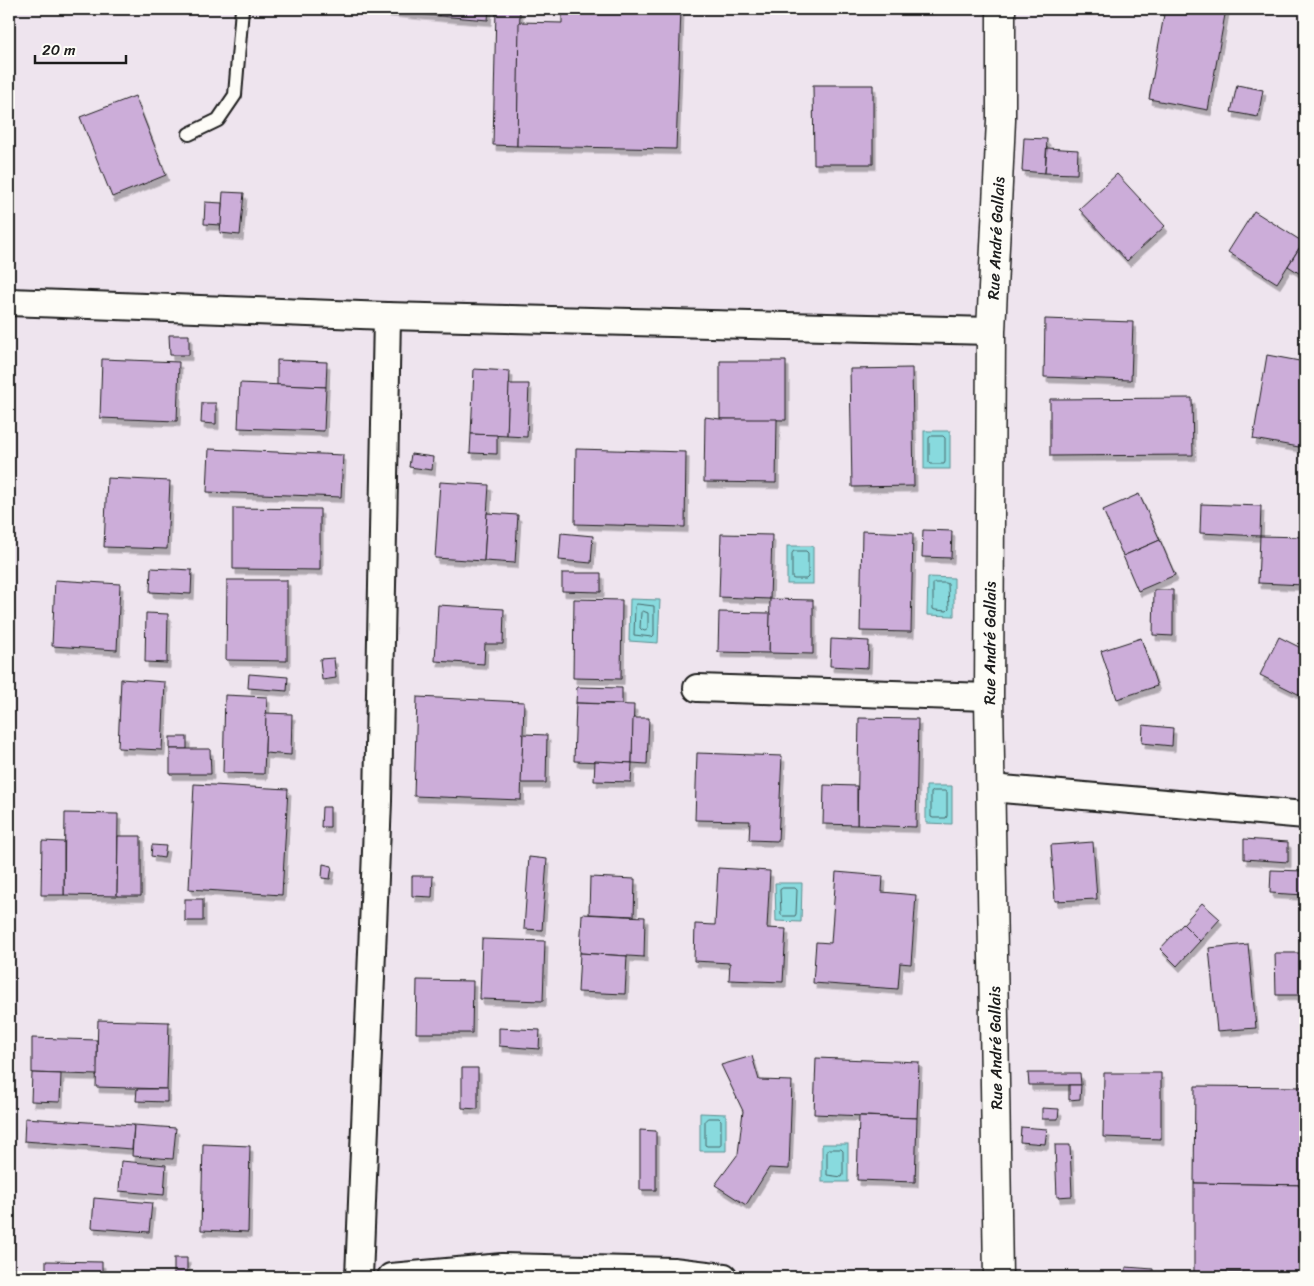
<svg xmlns="http://www.w3.org/2000/svg" width="1314" height="1286" viewBox="0 0 1314 1286" font-family="Sriracha,sans-serif">
  <style>
    .water { fill: #88dade; stroke: #5d8e90 }
    .lines { fill: none; stroke-linecap: round; stroke-linejoin: round }
    .shore { stroke: #47686a; stroke-width: 1 }
    .building { fill: #ccadd9; stroke: #1c1c1c; filter: url(#shadow) }
    .service-casing { stroke: #1c1c1c; stroke-width: 16 }
    .minor-casing { stroke: #1c1c1c; stroke-width: 30 }
    .primary-casing { stroke: #1c1c1c; stroke-width: 31 }
    .service { stroke: #fdfcf7; stroke-width: 12 }
    .minor { stroke: #fdfcf7; stroke-width: 26 }
    .primary { stroke: #fdfcf7; stroke-width: 28 }
    .labels { text-anchor: middle; stroke-width: 4; stroke-linejoin: round; paint-order: stroke }
    .street-label { font-size: 16px; fill: #1c1c1c; stroke: #fdfcf7 }
  </style>
  <defs>
    <filter id="shadow"><feDropShadow dx="3" dy="5.5" stdDeviation="0" flood-color="#0004"/></filter>
  </defs>
  <rect width="100%" height="100%" fill="#eee4ee"/>
  <filter id="ink" filterUnits="userSpaceOnUse"><feTurbulence type="fractalNoise" baseFrequency=".02" numOctaves="2"/><feDisplacementMap in="SourceGraphic" scale="10" xChannelSelector="R" yChannelSelector="G"/><feConvolveMatrix kernelMatrix="1 2 1 2 8 2 1 2 1" color-interpolation-filters="sRGB"/></filter>
  <g filter="url(#ink)">
    <!-- water -->
    <g class="water">
      <rect x="924" y="431" width="26" height="38"/>
      <rect x="787" y="546" width="26" height="38"/>
      <path d="M928,577l26,1v38l-27,-1z"/>
      <path d="M630,599l30,1 -2,43 -29,-2z"/>
      <path d="M926,786h26v38l-26,-1z"/>
      <path d="M775,883h27l-1,39 -25,-1z"/>
      <path d="M700,1113l26,1v37h-26z"/>
      <rect x="822" y="1144" width="26" height="38"/>
    </g>
    <g class="lines">
      <!-- shore -->
      <g class="shore">
        <path d="M932,436h11l2,2v24l-1,2h-13l-2,-2v-24z"/>
        <path d="M794,551h12l2,2v24l-2,2h-12l-2,-1v-24z"/>
        <path d="M935,583h11l2,1 1,25 -2,2 -12,-1 -2,-1v-24z"/>
        <path d="M637,604l17,2v29l-2,2 -18,-2 1,-28z"/>
        <path d="M643,611l5,2v16l-3,2 -3,-1 -2,-2 1,-15z"/>
        <path d="M934,791h11l2,1v24l-1,2h-13l-2,-1v-24z"/>
        <path d="M783,888h12l2,2 -1,24 -1,2h-12l-2,-1 -1,-25z"/>
        <path d="M708,1118h11l2,2v24l-1,2h-13l-2,-1v-24z"/>
        <path d="M829,1149h12l2,2v24l-1,2 -15,-2v-24z"/>
      </g>
    </g>
    <!-- building -->
    <g class="building">
      <path d="M367,9h73l-1,7z"/>
      <path d="M440,9h49l-1,11 -49,-4z"/>
      <path d="M496,9h24l-3,137 -24,-1z"/>
      <path d="M562,9h119l-5,140 -159,-3 2,-124 43,1z"/>
      <path d="M1165,9h61l-18,101 -59,-11z"/>
      <path d="M813,85h60v79h-59z"/>
      <path d="M1237,85l26,5 -5,27 -27,-5z"/>
      <path d="M135,96l31,79 -54,22 -32,-80z"/>
      <path d="M1024,138l23,1 -2,34 -23,-2z"/>
      <path d="M1047,148l31,2 -1,24 -32,-1z"/>
      <path d="M1117,174l48,52 -38,35 -48,-52z"/>
      <path d="M223,192l21,1 -4,42 -20,-2z"/>
      <path d="M205,202l17,1 -1,22 -17,-1z"/>
      <path d="M1254,211l49,31 -26,41 -49,-31z"/>
      <path d="M1305,239v38l-17,-11z"/>
      <path d="M1045,319l88,3 -2,58 -87,-3z"/>
      <path d="M169,335h20v20h-19z"/>
      <path d="M1267,355l38,7v49l-6,36 -46,-8z"/>
      <path d="M102,359l77,3 -2,59 -77,-3z"/>
      <path d="M277,360l50,2 -1,25 -49,-2z"/>
      <path d="M720,361h66v59l-66,-1z"/>
      <path d="M912,368l2,118 -62,1 -2,-118z"/>
      <path d="M474,369l36,2 -3,65 -36,-2z"/>
      <path d="M240,383l86,4 -2,44 -86,-3z"/>
      <path d="M509,384h20l-2,53 -20,-1z"/>
      <path d="M1192,398l1,57 -143,1v-57z"/>
      <path d="M202,403h14v21l-15,-1z"/>
      <path d="M1305,411v37l-6,-1z"/>
      <path d="M705,417l15,2h57l-1,64 -72,-1z"/>
      <path d="M471,434l26,1v19l-27,-1z"/>
      <path d="M209,449l134,6 -2,42 -134,-5z"/>
      <path d="M576,449l110,3 -1,75 -110,-3z"/>
      <path d="M411,454l22,3 -1,13 -23,-3z"/>
      <path d="M107,478l63,3 -3,68 -63,-2z"/>
      <path d="M440,482l49,3 -5,76 -49,-3z"/>
      <path d="M1139,494l21,46 -37,16 -20,-46z"/>
      <path d="M1201,504l60,2 -1,30 -60,-3z"/>
      <path d="M233,508l87,1v61l-87,-1z"/>
      <path d="M487,513l31,2 -3,48 -31,-2z"/>
      <path d="M923,530l29,1 -1,27 -29,-1z"/>
      <path d="M862,531l51,2 -2,99 -51,-1z"/>
      <path d="M561,533l32,3 -2,27 -32,-3z"/>
      <path d="M721,534l51,1 -2,64 -51,-2z"/>
      <path d="M1260,536l45,1v48l-47,-2z"/>
      <path d="M1160,540l15,35 -37,16 -15,-35z"/>
      <path d="M151,568l41,2 -1,24 -41,-2z"/>
      <path d="M562,573h39v19l-39,-1z"/>
      <path d="M55,580l65,4 -3,66 -65,-4z"/>
      <path d="M227,580h60v81l-61,-1z"/>
      <path d="M1154,590h19v46l-20,-1z"/>
      <path d="M574,599l48,1 -1,79 -48,-1z"/>
      <path d="M770,599l43,1v54l-44,-1z"/>
      <path d="M438,605l66,4 -1,35h-18l-1,20 -49,-3z"/>
      <path d="M719,612l51,1 -1,40 -51,-1z"/>
      <path d="M146,613l22,1 -1,49 -22,-1z"/>
      <path d="M1279,637l26,13 -1,47 -44,-22z"/>
      <path d="M1141,638l16,48 -40,13 -16,-48z"/>
      <path d="M831,639l38,2 -1,27 -38,-2z"/>
      <path d="M334,658l2,20 -14,2 -2,-21z"/>
      <path d="M249,674l39,3 -1,14 -39,-3z"/>
      <path d="M121,679l44,3 -3,68 -44,-2z"/>
      <path d="M577,687l45,1v16l-46,-1z"/>
      <path d="M225,695l42,2 -3,77 -41,-1z"/>
      <path d="M417,697l107,5 -3,98 -107,-4z"/>
      <path d="M576,703l58,2 -2,58 -58,-2z"/>
      <path d="M266,713l26,1 -1,41 -26,-2z"/>
      <path d="M633,718h16l-2,46 -15,-1z"/>
      <path d="M859,718l59,1 -2,108 -59,-2z"/>
      <path d="M1143,725l30,3 -1,18 -30,-3z"/>
      <path d="M523,734l24,1 -1,48h-25z"/>
      <rect x="170" y="737" width="17" height="12"/>
      <path d="M170,749h40l1,25h-41z"/>
      <path d="M697,753l85,3 -4,85 -29,-1 1,-19 -55,-1z"/>
      <path d="M595,761l37,2 -1,19 -37,-1z"/>
      <path d="M194,784l94,5 -6,106 -93,-6z"/>
      <path d="M824,785l33,1v39l-34,-1z"/>
      <path d="M322,807h8v20h-9z"/>
      <path d="M65,813l53,1 -1,82 -53,-1z"/>
      <path d="M118,836h23v60h-24z"/>
      <path d="M1244,839l44,3v20l-44,-3z"/>
      <path d="M42,841l22,1v53h-23z"/>
      <path d="M1093,842l4,57 -42,2 -4,-56z"/>
      <path d="M152,845l14,1 -2,12 -13,-2z"/>
      <path d="M529,857l18,2 -5,71 -18,-1z"/>
      <path d="M323,864l9,2 -2,13 -8,-1z"/>
      <path d="M718,868l52,3 -3,57 19,1 -3,53 -54,-2 1,-17 -36,-2 1,-37 20,1z"/>
      <path d="M1271,870l34,1v24l-35,-2z"/>
      <path d="M836,872l47,4 -1,16 34,3 -5,69 -11,-1 -2,26 -85,-6 3,-41 15,1z"/>
      <path d="M412,876h21l-1,21 -20,-1z"/>
      <path d="M590,877l45,2 -1,37 -45,-2z"/>
      <rect x="185" y="899" width="18" height="22"/>
      <path d="M1202,903l18,16 -20,22 -17,-17z"/>
      <path d="M582,914l63,3 -1,40 -64,-4z"/>
      <path d="M1183,924l17,17 -23,25 -17,-17z"/>
      <path d="M482,939l63,2 -2,60 -63,-2z"/>
      <path d="M1248,944l8,84 -39,3 -8,-83z"/>
      <path d="M580,953l47,3 -2,38 -47,-2z"/>
      <path d="M1275,953h30v42h-29z"/>
      <path d="M417,980l56,1 -1,52h-56z"/>
      <path d="M98,1020l71,2 -2,67 -71,-2z"/>
      <path d="M499,1028l41,2 -1,19 -40,-3z"/>
      <path d="M32,1038l65,2v35l-65,-2z"/>
      <path d="M752,1056l7,24 33,1 -3,88 -20,-1 -23,37 -31,-20 23,-31 5,-43 -22,-46z"/>
      <path d="M816,1058l103,4 -2,56 -103,-4z"/>
      <path d="M462,1068h16v41l-16,-1z"/>
      <path d="M32,1073l29,1 -1,28 -29,-1z"/>
      <path d="M1028,1073h52l1,12h-52z"/>
      <path d="M1104,1073h57v66l-58,-2z"/>
      <path d="M1069,1085h12l-1,14 -11,1z"/>
      <path d="M1195,1086l110,1v98l-111,-2z"/>
      <path d="M137,1089h30v13l-31,-1z"/>
      <path d="M1042,1108l17,1 -1,10h-16z"/>
      <path d="M859,1116l58,2 -2,64 -58,-2z"/>
      <path d="M25,1118l109,7 -2,24 -108,-8z"/>
      <path d="M134,1125l42,3 -3,31 -41,-3z"/>
      <path d="M1021,1127l26,2 -2,15 -25,-2z"/>
      <path d="M640,1130l16,1v59h-16z"/>
      <path d="M203,1144l47,2 -2,86 -47,-2z"/>
      <path d="M1055,1145h15l2,51 -15,1z"/>
      <path d="M121,1161l45,4 -2,30 -45,-4z"/>
      <path d="M1194,1183l111,2v88l-111,-1z"/>
      <path d="M94,1198l58,5 -3,29 -57,-4z"/>
      <rect x="174" y="1258" width="13" height="19"/>
      <path d="M46,1261l56,1v15h-56z"/>
      <path d="M1126,1267l27,2v8h-27z"/>
    </g>
    <g class="lines">
      <defs>
        <path id="service" d="M189,134l29,-14 17,-25 7,-86"/>
        <g id="minor">
          <path d="M9,302l378,14 604,15"/>
          <path d="M697,688l292,9"/>
          <path d="M991,788l314,27"/>
          <path d="M359,1277l19,-476 9,-485"/>
          <path d="M391,1277l111,-10 171,4 51,6"/>
        </g>
        <g id="primary">
          <path id="s1" d="M998,1277l-9,-580 2,-366 10,-211v-111"/>
        </g>
      </defs>
      <!-- service casing -->
      <use href="#service" class="service-casing"/>
      <!-- minor casing -->
      <use href="#minor" class="minor-casing"/>
      <!-- primary casing -->
      <use href="#primary" class="primary-casing"/>
      <!-- service -->
      <use href="#service" class="service"/>
      <!-- minor -->
      <use href="#minor" class="minor"/>
      <!-- primary -->
      <use href="#primary" class="primary"/>
    </g>
  </g>
  <g class="labels">
    <!-- street labels -->
    <g class="street-label">
      <text dy="6" stroke="none"><textPath href="#s1" startOffset="1039">Rue André Gallais</textPath></text>
      <text dy="6" stroke="none"><textPath href="#s1" startOffset="634">Rue André Gallais</textPath></text>
      <text transform="translate(995 1048) rotate(-91)" y="6">Rue André Gallais</text>
    </g>
  </g>
  <!-- margin -->
  <rect width="1314" height="1286" fill="none" stroke="#fdfcf7" stroke-width="30"/>
  <rect x="15" y="15" width="1284" height="1256" fill="none" stroke="#1c1c1c" stroke-width="2" filter="url(#ink)"/>
  <!-- scale -->
  <path d="M35 55v8h91v-8" fill="none" stroke="#1c1c1c" stroke-width="2.5"/>
  <text x="42" y="55" font-size="15" fill="#1c1c1c" stroke="#fdfcf7" stroke-width="4" paint-order="stroke">20 m</text>
</svg>
